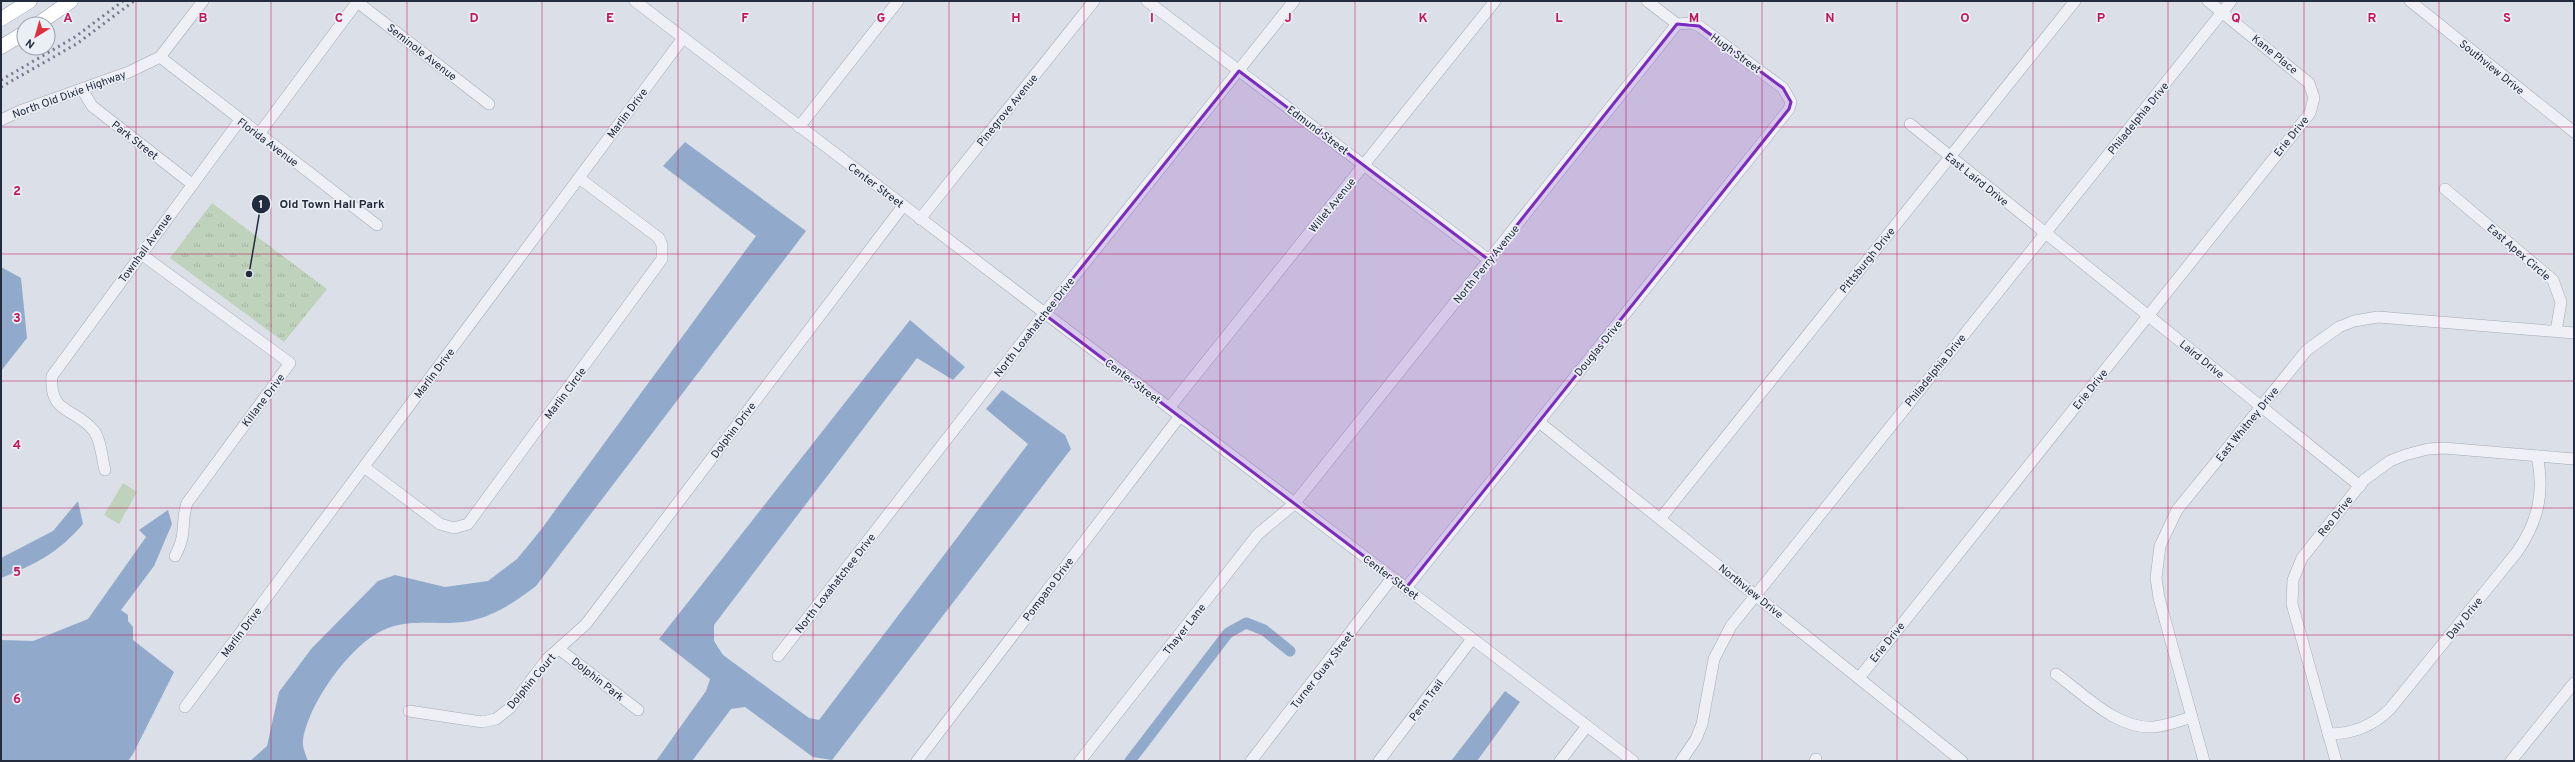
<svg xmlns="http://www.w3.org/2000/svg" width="2575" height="762" viewBox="0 0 2575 762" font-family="Overpass,sans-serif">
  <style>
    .park { fill: url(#park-tufts) }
    .pitch { fill: #bfd2bb }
    .water { fill: #91aacc }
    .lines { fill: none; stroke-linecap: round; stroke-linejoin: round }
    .canal { stroke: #91aacc; stroke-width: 11 }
    .minor-casing { stroke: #a4a9b4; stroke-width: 12 }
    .major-casing { stroke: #99a2b4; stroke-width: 15 }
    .minor { stroke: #eef0f5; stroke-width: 11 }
    .major { stroke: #fff; stroke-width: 14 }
    .rail { stroke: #737c92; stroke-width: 3; stroke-dasharray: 2 4; stroke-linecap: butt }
    .marked { fill: #7b2cbf; fill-opacity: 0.2; stroke: #7b2cbf; stroke-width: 3; stroke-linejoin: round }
    .grid { fill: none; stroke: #c2185b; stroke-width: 1; stroke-opacity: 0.55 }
    .labels { text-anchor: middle; stroke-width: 3.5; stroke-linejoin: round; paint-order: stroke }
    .street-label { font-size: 11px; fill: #232b3e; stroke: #eaeef5 }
    .grid-label { font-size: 13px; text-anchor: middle; font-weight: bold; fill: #c2185b; stroke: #eaeef5; stroke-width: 3.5; stroke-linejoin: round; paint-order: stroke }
    .leader { fill: none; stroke: #232b3e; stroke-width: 1.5 }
    .callout-dot { fill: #232b3e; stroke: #eaeef5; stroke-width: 1.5 }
    .mark-label { font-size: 12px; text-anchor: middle; font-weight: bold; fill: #fff }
    .callout-label { font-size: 12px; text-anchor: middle; font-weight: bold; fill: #232b3e; stroke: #eaeef5; stroke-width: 3.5; stroke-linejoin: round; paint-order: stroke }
  </style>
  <defs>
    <pattern id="park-tufts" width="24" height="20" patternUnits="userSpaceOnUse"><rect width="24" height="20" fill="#bfd2bb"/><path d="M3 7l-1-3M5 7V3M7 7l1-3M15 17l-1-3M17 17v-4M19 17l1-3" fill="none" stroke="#a4b4a2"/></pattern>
  </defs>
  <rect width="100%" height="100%" fill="#dbdfe7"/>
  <!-- park -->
  <path class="park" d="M212,203l115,86 -43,53 -114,-84z"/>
  <!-- pitch -->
  <path class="pitch" d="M123,483l14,9 -18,32 -15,-9z"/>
  <!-- water -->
  <g class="water">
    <path d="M685,142l121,89 -270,355c-21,16 -40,29 -66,35 -26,5 -54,-2 -79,6 -37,11 -83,76 -88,114 -1,6 3,14 5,20h-58l17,-15 12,-54 33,-44 66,-67 17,-6 50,12 43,-6 29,-22 23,-28 216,-295 -93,-70z"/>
    <path d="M1,267l20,11 6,60 -26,33z"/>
    <path d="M910,320l55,47 -12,13 -36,-22 -203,267v16l9,14 86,63 10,2 209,-276 -42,-35 16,-19 63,45 6,14 -239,311 -19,-3 -68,-50 -14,2 -39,52h-36l50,-70 4,-12 -51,-40z"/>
    <path d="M78,501l5,23c-25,29 -47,40 -82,54v-20l52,-27z"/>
    <path d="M168,510l4,14 -18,42 -33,44 7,5v6l5,6v13l41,32 -41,82 -5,7h-127v-121l32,1 55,-22 58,-82 -7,-7z"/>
    <path d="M1505,691l15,11 -43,59h-26z"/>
  </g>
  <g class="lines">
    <!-- canal -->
    <path class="canal" d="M1130,761l98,-128 18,-10 18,7 26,21"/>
    <defs>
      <g id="minor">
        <path d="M356,1l133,103"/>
        <path d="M635,1l998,760"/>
        <path d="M1147,1l342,259"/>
        <path d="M2410,1l164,131"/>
        <path d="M160,57l217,168"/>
        <path d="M83,91l9,15 100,78"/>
        <path d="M1,120l19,-9 109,-39 31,-15 43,-56"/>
        <path d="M1910,124l450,362"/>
        <path d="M799,127l99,-126"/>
        <path d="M259,134l99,-133"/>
        <path d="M2445,189l108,91 8,22 -5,29"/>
        <path d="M920,219l174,-218"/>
        <path d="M141,254l149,109 -103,140c-7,21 1,29 -12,53"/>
        <path d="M1169,408l326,-407"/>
        <path d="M1539,422l423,339"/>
        <path d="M364,467l76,57 14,4 14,-4 194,-265v-14l-3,-7 -80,-60"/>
        <path d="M105,470c-3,-11 -4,-30 -11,-39 -19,-24 -45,-16 -42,-55l188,-256"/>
        <path d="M1660,519l415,-518"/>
        <path d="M1406,588l383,-479 2,-7 -8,-14 -84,-62 -8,-3 -14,1 -30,-23"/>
        <path d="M559,649l79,61"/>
        <path d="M778,656l266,-342 250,-313"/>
        <path d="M2056,674c28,20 60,55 97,53 13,-1 26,-6 39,-10"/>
        <path d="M1859,678l451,-565 4,-15 -5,-15 -101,-82"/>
        <path d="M185,707l498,-669"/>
        <path d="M409,711l73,11 14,-3 14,-11 37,-49 39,-35 317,-418"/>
        <path d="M2328,734c25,0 45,-8 62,-25l127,-157c21,-30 28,-60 20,-96"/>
        <path d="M917,761l263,-345"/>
        <path d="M1080,761l178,-227 36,-30 383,-480"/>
        <path d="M1251,761l141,-183"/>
        <path d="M1379,761l93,-122"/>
        <path d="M1560,761l27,-35"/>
        <path d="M1681,761l15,-22 6,-15 12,-65 17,-33 500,-625"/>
        <path d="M1815,761l1,-2"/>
        <path d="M2204,761l-45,-163 -3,-20 4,-32 17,-36 130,-160 32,-23 15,-6 24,-4 196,16"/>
        <path d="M2336,761l-44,-157 1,-24 9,-22 62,-78 26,-19 15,-6 23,-6 16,-1 130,11"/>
        <path d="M2511,761l63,-78"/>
      </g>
      <g id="major">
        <path d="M1,19l29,-18"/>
        <path d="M38,24l33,-23"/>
        <path d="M1,47l23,-14"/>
      </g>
    </defs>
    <!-- minor casing -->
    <use href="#minor" class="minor-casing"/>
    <!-- major casing -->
    <use href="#major" class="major-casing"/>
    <!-- minor -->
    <use href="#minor" class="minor"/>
    <!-- major -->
    <use href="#major" class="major"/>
    <!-- rail -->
    <g class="rail">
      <path d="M1,80l74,-43 48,-36"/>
      <path d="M1,87l77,-44 56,-42"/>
    </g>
  </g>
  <!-- marked area -->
  <path class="marked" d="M1677,24l22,2 84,62 8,14 -2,7 -383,479 -362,-274 195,-243 250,189z"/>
  <!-- grid -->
  <path class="grid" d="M136,1v760M271,1v760M407,1v760M542,1v760M678,1v760M813,1v760M949,1v760M1084,1v760M1220,1v760M1355,1v760M1491,1v760M1626,1v760M1762,1v760M1897,1v760M2033,1v760M2168,1v760M2304,1v760M2439,1v760M1,127h2573M1,254h2573M1,381h2573M1,508h2573M1,635h2573"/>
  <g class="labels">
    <!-- street labels -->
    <g class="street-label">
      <text transform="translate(422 52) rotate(38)" y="4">Seminole Avenue</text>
      <text transform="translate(1736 53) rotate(36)" y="4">Hugh Street</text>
      <text transform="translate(2275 54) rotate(39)" y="4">Kane Place</text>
      <text transform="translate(2492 67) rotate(39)" y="4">Southview Drive</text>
      <text transform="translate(69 94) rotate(-20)" y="4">North Old Dixie Highway</text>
      <text transform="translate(1007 110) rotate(-51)" y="4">Pinegrove Avenue</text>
      <text transform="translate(627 113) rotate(-53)" y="4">Marlin Drive</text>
      <text transform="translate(2138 118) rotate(-51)" y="4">Philadelphia Drive</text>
      <text transform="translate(1318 130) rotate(37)" y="4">Edmund Street</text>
      <text transform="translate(2291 136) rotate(-51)" y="4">Erie Drive</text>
      <text transform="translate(135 140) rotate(38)" y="4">Park Street</text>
      <text transform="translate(268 142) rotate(37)" y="4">Florida Avenue</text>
      <text transform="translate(1977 179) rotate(39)" y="4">East Laird Drive</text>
      <text transform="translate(876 185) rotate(37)" y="4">Center Street</text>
      <text transform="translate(1332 205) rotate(-51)" y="4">Willet Avenue</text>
      <text transform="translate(145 248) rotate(-54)" y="4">Townhall Avenue</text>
      <text transform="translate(2519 252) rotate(41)" y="4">East Apex Circle</text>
      <text transform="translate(1867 260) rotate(-51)" y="4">Pittsburgh Drive</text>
      <text transform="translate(1486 264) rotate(-51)" y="4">North Perry Avenue</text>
      <text transform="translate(1034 327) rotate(-52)" y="4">North Loxahatchee Drive</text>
      <text transform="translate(1598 348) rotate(-51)" y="4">Douglas Drive</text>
      <text transform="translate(2202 359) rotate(39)" y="4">Laird Drive</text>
      <text transform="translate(1935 370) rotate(-51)" y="4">Philadelphia Drive</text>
      <text transform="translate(434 373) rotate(-53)" y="4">Marlin Drive</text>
      <text transform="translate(1133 381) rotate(37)" y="4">Center Street</text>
      <text transform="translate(2090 389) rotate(-51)" y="4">Erie Drive</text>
      <text transform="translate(565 393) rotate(-53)" y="4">Marlin Circle</text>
      <text transform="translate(263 400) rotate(-53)" y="4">Killane Drive</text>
      <text transform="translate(2247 424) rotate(-51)" y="4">East Whitney Drive</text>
      <text transform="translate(733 430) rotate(-53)" y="4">Dolphin Drive</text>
      <text transform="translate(2335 516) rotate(-51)" y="4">Reo Drive</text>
      <text transform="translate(1391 577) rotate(37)" y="4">Center Street</text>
      <text transform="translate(835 583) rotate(-52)" y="4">North Loxahatchee Drive</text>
      <text transform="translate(1048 589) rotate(-53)" y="4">Pompano Drive</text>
      <text transform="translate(1751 591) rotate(39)" y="4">Northview Drive</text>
      <text transform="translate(2464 618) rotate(-51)" y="4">Daly Drive</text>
      <text transform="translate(1184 629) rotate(-52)" y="4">Thayer Lane</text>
      <text transform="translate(241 632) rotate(-53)" y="4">Marlin Drive</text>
      <text transform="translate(1887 642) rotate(-51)" y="4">Erie Drive</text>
      <text transform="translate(1322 670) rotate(-52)" y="4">Turner Quay Street</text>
      <text transform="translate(598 679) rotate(38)" y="4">Dolphin Park</text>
      <text transform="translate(531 681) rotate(-50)" y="4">Dolphin Court</text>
      <text transform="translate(1426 700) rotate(-53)" y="4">Penn Trail</text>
    </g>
  </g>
  <g class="grid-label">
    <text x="68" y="22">A</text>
    <text x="203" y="22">B</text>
    <text x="339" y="22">C</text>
    <text x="474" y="22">D</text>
    <text x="610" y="22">E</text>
    <text x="745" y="22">F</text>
    <text x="881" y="22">G</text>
    <text x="1016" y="22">H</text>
    <text x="1152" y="22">I</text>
    <text x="1288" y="22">J</text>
    <text x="1423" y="22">K</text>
    <text x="1559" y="22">L</text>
    <text x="1694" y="22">M</text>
    <text x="1830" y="22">N</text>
    <text x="1965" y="22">O</text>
    <text x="2101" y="22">P</text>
    <text x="2236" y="22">Q</text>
    <text x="2372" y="22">R</text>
    <text x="2507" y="22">S</text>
    <text x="17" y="195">2</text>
    <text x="17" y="322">3</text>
    <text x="17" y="449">4</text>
    <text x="17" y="576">5</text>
    <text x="17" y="703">6</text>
  </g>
  <!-- callouts -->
  <path class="leader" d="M249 274L261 204"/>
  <g class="callout-dot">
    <circle cx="249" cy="274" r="4"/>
    <circle cx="261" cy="204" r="10"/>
  </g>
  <g class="mark-label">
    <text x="261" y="208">1</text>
  </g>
  <g class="callout-label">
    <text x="332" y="208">Old Town Hall Park</text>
  </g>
  <!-- border -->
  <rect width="2575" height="762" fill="none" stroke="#232b3e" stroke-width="4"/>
  <!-- north arrow -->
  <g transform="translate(36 36) rotate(217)"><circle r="19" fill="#eaeef5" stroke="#9aa0ac"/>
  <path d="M0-3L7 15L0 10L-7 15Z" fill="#dc303e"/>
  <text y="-6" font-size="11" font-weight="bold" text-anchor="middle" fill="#232b3e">N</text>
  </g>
</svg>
